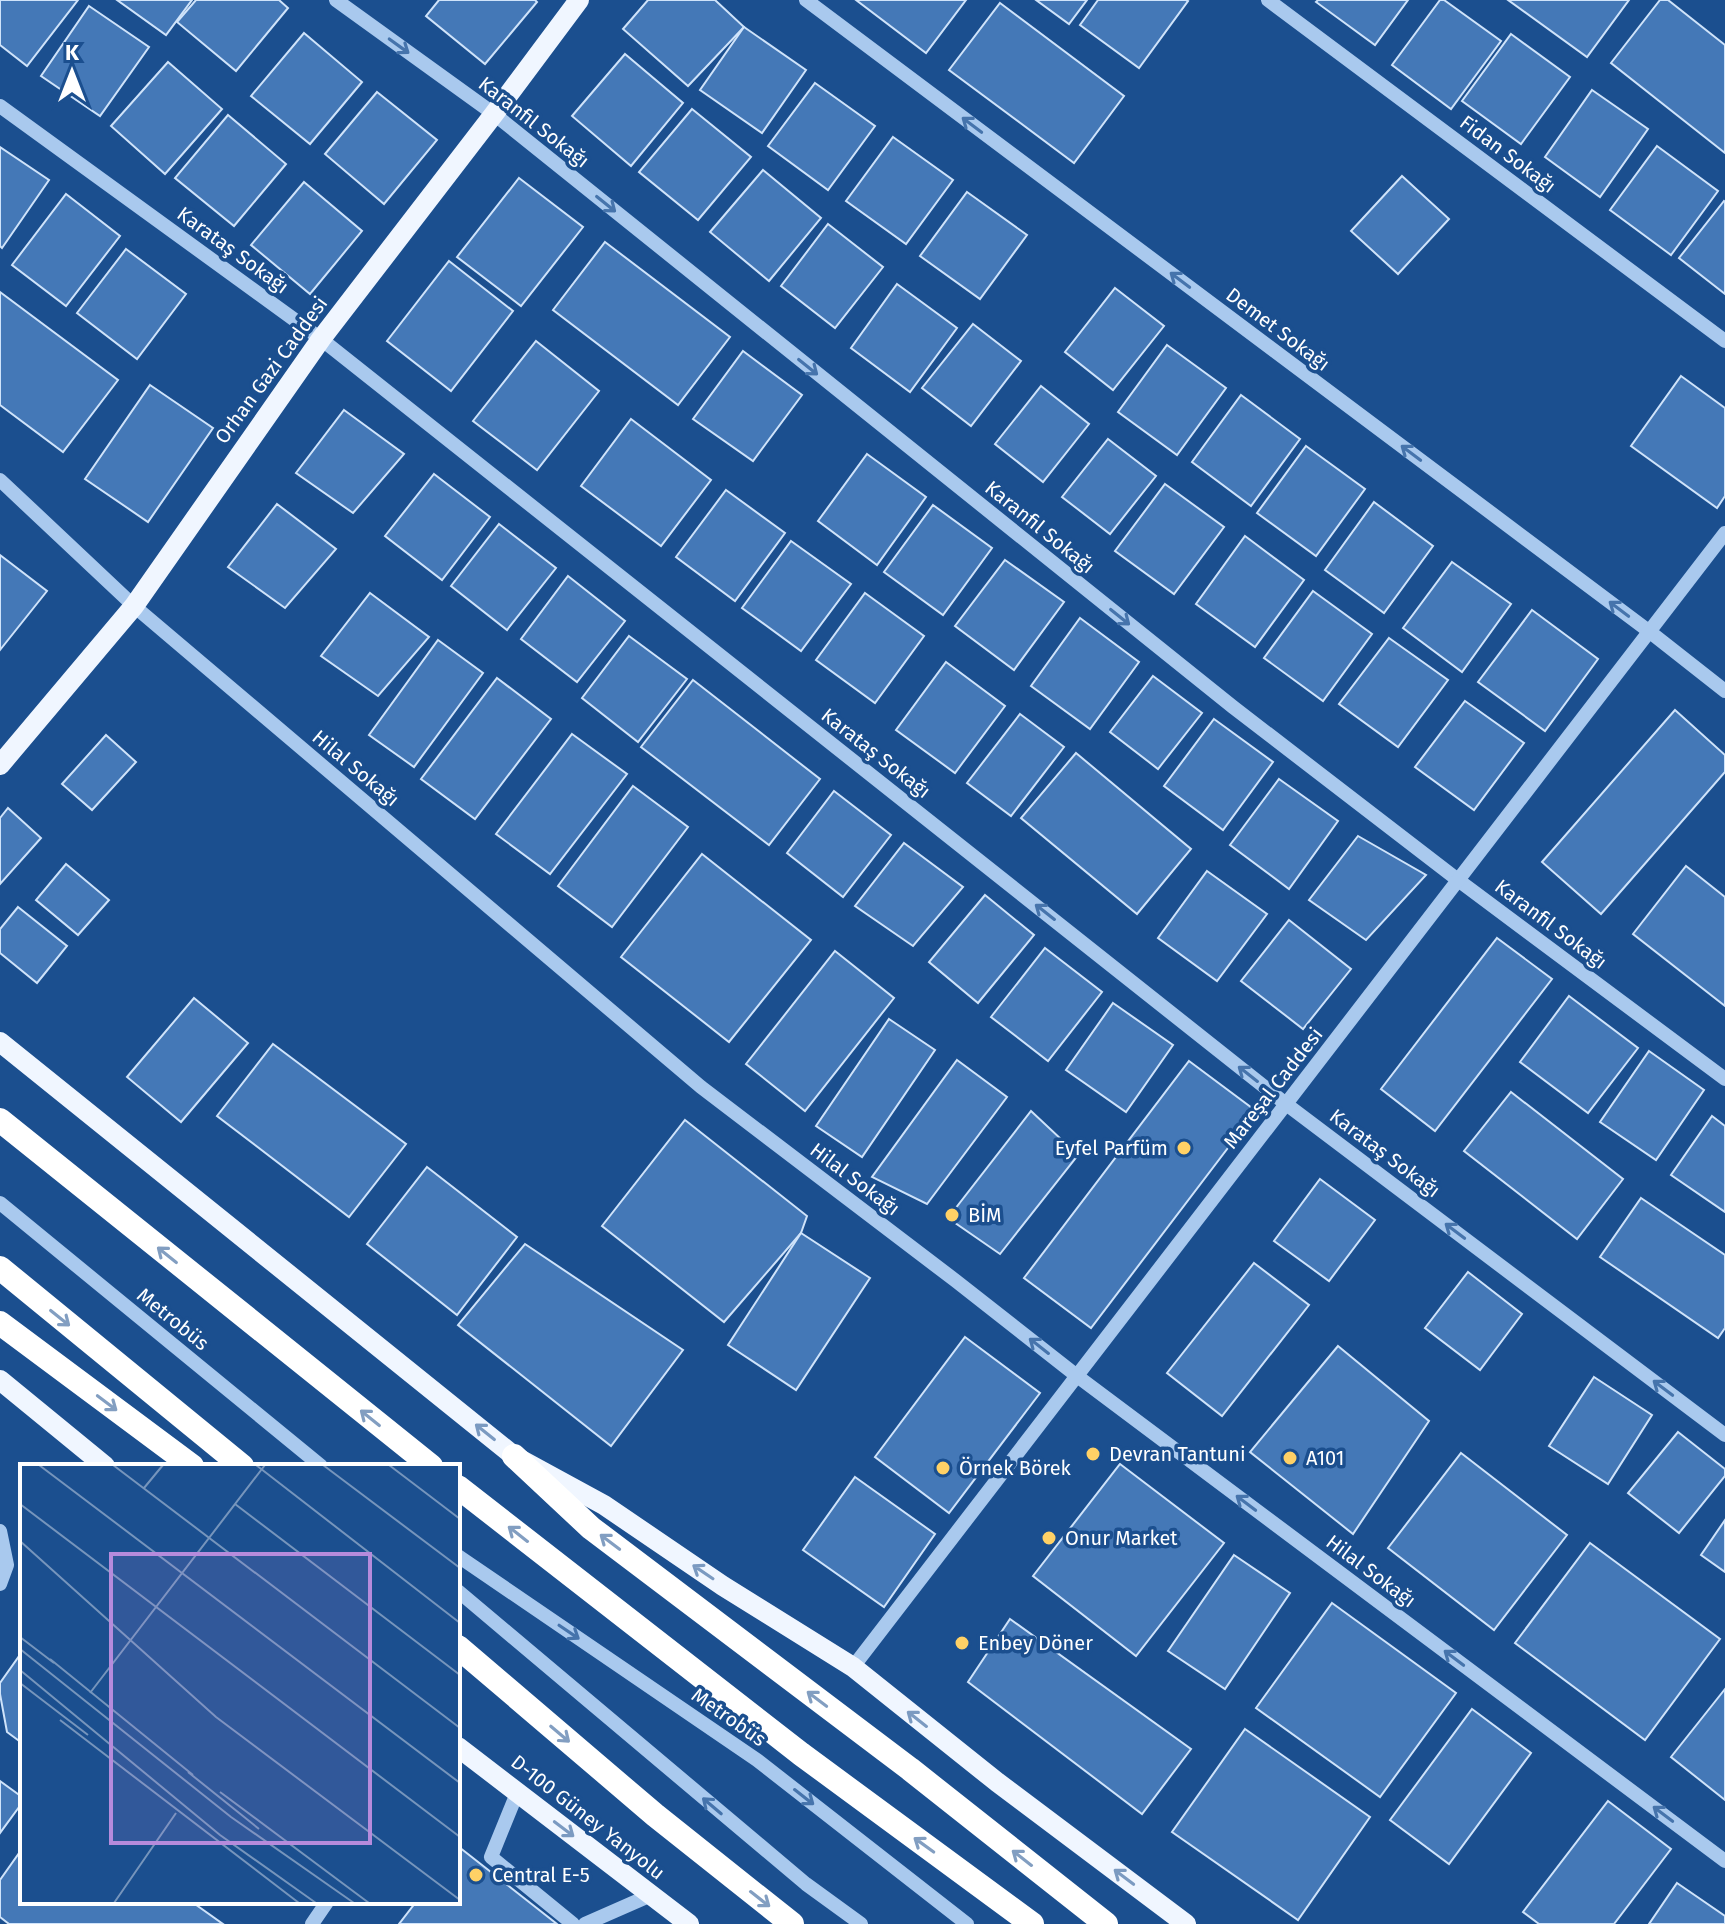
<svg xmlns="http://www.w3.org/2000/svg" width="1725" height="1924" viewBox="0 0 1725 1924" font-family="'Fira Sans',sans-serif">
  <style>
    .building { fill: #4478b7; stroke: #cfe3fa; stroke-width: 2 }
    .lines { fill: none; stroke-linecap: round; stroke-linejoin: round }
    .minor { stroke: #a9c9ee; stroke-width: 14 }
    .major { stroke: #f0f6ff; stroke-width: 20 }
    .highway { stroke: #fff; stroke-width: 24 }
    .oneway { stroke: #4674ac }
    .oneway2 { stroke: #829ec1 }
    .oneway3 { stroke: #7b9ac1 }
    .poi-dot { fill: #ffd166; stroke: #1b4f8f; stroke-width: 3 }
    .labels { text-anchor: middle; stroke-width: 7; stroke-linejoin: round; paint-order: stroke }
    .street-label { font-size: 20px; fill: #fff; stroke: #1b4f8f }
    .poi-label { font-size: 20px; fill: #fff; stroke: #1b4f8f; text-anchor: start }
    .inset-road { fill: none; stroke: #7695bc; stroke-width: 2 }
    .view { fill: #b68bdc; fill-opacity: 0.15; stroke: #b68bdc; stroke-width: 4 }
    .inset-edge { fill: none; stroke: #fff; stroke-width: 4 }
  </style>
  <rect width="100%" height="100%" fill="#1b4f8f"/>
  <!-- building -->
  <g class="building">
    <path d="M0,0h78l-51,66 -27,-21z"/>
    <path d="M117,0h75l-26,35z"/>
    <path d="M196,0h83l9,8 -52,63 -59,-49z"/>
    <path d="M439,0h96l2,2 -52,62 -59,-48z"/>
    <path d="M648,0h67l29,27 -56,59 -65,-57z"/>
    <path d="M856,0h110l-40,53z"/>
    <path d="M1036,0h51l-18,24z"/>
    <path d="M1098,0h88l2,1 -49,67 -59,-43z"/>
    <path d="M1318,0h90l-33,45 -59,-43z"/>
    <path d="M1440,0h4l57,41 -50,68 -59,-44z"/>
    <path d="M1508,0h121l-42,57z"/>
    <path d="M1660,0h8l57,45v108l-114,-90z"/>
    <path d="M1000,3l124,93 -50,67 -125,-93z"/>
    <path d="M89,6l60,41 -49,69 -59,-40z"/>
    <path d="M744,27l62,43 -44,63 -62,-43z"/>
    <path d="M304,33l58,49 -52,62 -59,-48z"/>
    <path d="M1511,34l59,43 -49,67 -59,-43z"/>
    <path d="M625,54l58,49 -52,63 -59,-50z"/>
    <path d="M168,62l54,47 -57,65 -54,-48z"/>
    <path d="M815,83l60,43 -47,64 -60,-44z"/>
    <path d="M1592,90l56,39 -48,68 -55,-40z"/>
    <path d="M377,92l60,48 -53,64 -59,-50z"/>
    <path d="M692,109l59,48 -53,63 -59,-48z"/>
    <path d="M228,115l58,49 -52,62 -59,-48z"/>
    <path d="M893,137l60,43 -47,64 -60,-43z"/>
    <path d="M1657,146l61,45 -47,64 -61,-45z"/>
    <path d="M0,147l49,33 -47,68 -2,-2z"/>
    <path d="M763,170l58,48 -52,63 -59,-49z"/>
    <path d="M1402,176l47,43 -51,55 -47,-43z"/>
    <path d="M519,178l64,49 -62,79 -64,-49z"/>
    <path d="M304,182l58,49 -52,63 -59,-49z"/>
    <path d="M967,192l60,43 -47,64 -60,-43z"/>
    <path d="M66,194l54,42 -54,70 -54,-41z"/>
    <path d="M1724,201l1,1v92l-46,-36z"/>
    <path d="M828,224l55,43 -48,61 -54,-42z"/>
    <path d="M605,242l125,95 -52,68 -125,-95z"/>
    <path d="M126,249l60,45 -49,65 -60,-46z"/>
    <path d="M449,261l64,50 -62,80 -64,-50z"/>
    <path d="M897,284l60,44 -47,64 -59,-44z"/>
    <path d="M1115,288l49,38 -51,64 -48,-38z"/>
    <path d="M0,292l118,88 -55,72 -63,-47z"/>
    <path d="M973,324l48,37 -50,65 -49,-38z"/>
    <path d="M536,341l63,50 -62,79 -64,-49z"/>
    <path d="M1167,345l59,43 -49,67 -59,-43z"/>
    <path d="M743,351l59,44 -49,66 -60,-42z"/>
    <path d="M1681,376l44,32v88l-8,12 -86,-62z"/>
    <path d="M150,385l63,43 -65,94 -63,-43z"/>
    <path d="M1041,386l48,38 -46,58 -48,-38z"/>
    <path d="M1241,395l59,44 -49,67 -59,-44z"/>
    <path d="M344,410l60,44 -51,59 -57,-40z"/>
    <path d="M631,419l80,61 -50,66 -80,-60z"/>
    <path d="M1108,439l48,37 -46,58 -48,-37z"/>
    <path d="M1306,446l59,43 -49,67 -59,-43z"/>
    <path d="M867,454l59,43 -49,68 -59,-44z"/>
    <path d="M434,474l56,43 -48,63 -57,-44z"/>
    <path d="M1165,484l59,43 -50,67 -59,-43z"/>
    <path d="M726,490l59,43 -50,68 -59,-44z"/>
    <path d="M1374,502l59,44 -49,67 -59,-43z"/>
    <path d="M277,504l59,45 -51,59 -57,-41z"/>
    <path d="M933,505l59,43 -49,67 -59,-43z"/>
    <path d="M499,524l57,44 -49,62 -56,-44z"/>
    <path d="M1245,536l59,44 -49,67 -59,-43z"/>
    <path d="M791,541l60,43 -50,67 -59,-43z"/>
    <path d="M0,555l47,36 -47,59z"/>
    <path d="M1005,560l59,42 -50,68 -59,-44z"/>
    <path d="M1452,562l59,42 -49,68 -59,-44z"/>
    <path d="M568,576l57,45 -48,61 -56,-43z"/>
    <path d="M1313,591l59,43 -49,67 -59,-43z"/>
    <path d="M370,593l59,44 -51,59 -57,-40z"/>
    <path d="M865,593l59,43 -49,67 -59,-43z"/>
    <path d="M1532,610l66,49 -53,72 -67,-49z"/>
    <path d="M1080,618l59,44 -49,67 -59,-43z"/>
    <path d="M629,636l58,43 -49,63 -56,-44z"/>
    <path d="M1389,638l59,42 -50,67 -59,-43z"/>
    <path d="M438,640l45,33 -69,94 -45,-32z"/>
    <path d="M946,662l59,44 -50,67 -59,-43z"/>
    <path d="M1153,676l49,37 -44,56 -48,-37z"/>
    <path d="M497,678l54,41 -76,100 -54,-40z"/>
    <path d="M693,680l127,99 -51,66 -128,-98z"/>
    <path d="M1465,701l59,42 -50,67 -59,-43z"/>
    <path d="M1675,710l50,45v17l-124,142 -59,-52z"/>
    <path d="M1020,714l44,33 -53,69 -44,-33z"/>
    <path d="M1214,719l59,43 -50,68 -59,-44z"/>
    <path d="M572,734l55,40 -77,100 -54,-40z"/>
    <path d="M106,735l30,27 -44,48 -30,-26z"/>
    <path d="M1076,753l115,96 -54,65 -116,-96z"/>
    <path d="M1279,779l59,42 -49,68 -59,-44z"/>
    <path d="M633,786l55,41 -76,100 -54,-41z"/>
    <path d="M834,791l57,44 -48,62 -56,-44z"/>
    <path d="M8,808l33,30 -41,46v-66z"/>
    <path d="M1358,836l68,39 -60,65 -57,-40z"/>
    <path d="M904,843l59,44 -50,59 -58,-40z"/>
    <path d="M702,854l109,86 -82,102 -108,-85z"/>
    <path d="M66,864l43,36 -31,35 -42,-35z"/>
    <path d="M1686,866l39,31v109l-92,-72z"/>
    <path d="M1207,871l60,43 -50,67 -59,-43z"/>
    <path d="M985,895l49,40 -56,68 -49,-41z"/>
    <path d="M18,907l49,39 -30,37 -37,-30v-24z"/>
    <path d="M1289,920l62,49 -48,60 -62,-48z"/>
    <path d="M1497,938l55,41 -117,152 -54,-42z"/>
    <path d="M1045,948l57,44 -54,69 -57,-44z"/>
    <path d="M835,951l59,47 -89,113 -59,-47z"/>
    <path d="M1569,996l69,52 -50,65 -68,-51z"/>
    <path d="M194,998l54,45 -67,79 -54,-45z"/>
    <path d="M1113,1003l60,42 -47,67 -60,-42z"/>
    <path d="M889,1019l46,31 -73,107 -46,-31z"/>
    <path d="M273,1044l133,100 -57,73 -132,-101z"/>
    <path d="M1649,1051l55,39 -48,70 -56,-38z"/>
    <path d="M957,1060l50,37 -80,107 -55,-27z"/>
    <path d="M1189,1061l67,50 -165,217 -67,-50z"/>
    <path d="M1511,1092l112,87 -46,60 -113,-88z"/>
    <path d="M1031,1111l47,44 -78,99 -52,-36z"/>
    <path d="M1712,1116l13,10v86l-54,-37z"/>
    <path d="M685,1120l122,96 -6,17 -77,89 -122,-96z"/>
    <path d="M427,1167l90,70 -60,78 -90,-71z"/>
    <path d="M1320,1179l55,41 -46,61 -55,-40z"/>
    <path d="M1641,1198l84,57v73l-7,10 -118,-81z"/>
    <path d="M801,1233l69,45 -74,112 -68,-45z"/>
    <path d="M525,1244l158,106 -72,96 -153,-121z"/>
    <path d="M1254,1263l55,42 -87,111 -55,-43z"/>
    <path d="M1468,1272l54,42 -42,56 -55,-42z"/>
    <path d="M965,1337l75,56 -91,120 -74,-56z"/>
    <path d="M1338,1346l91,75 -76,113 -103,-82z"/>
    <path d="M1594,1377l58,38 -44,69 -59,-38z"/>
    <path d="M1678,1432l47,37v7l-46,57 -51,-40z"/>
    <path d="M1461,1453l106,82 -73,95 -106,-82z"/>
    <path d="M1120,1464l104,79 -88,113 -103,-80z"/>
    <path d="M855,1477l80,57 -51,73 -81,-57z"/>
    <path d="M1725,1520v52l-24,-17z"/>
    <path d="M1590,1543l130,96 -75,101 -130,-97z"/>
    <path d="M1234,1555l56,38 -65,96 -57,-38z"/>
    <path d="M1332,1603l124,90 -76,104 -124,-89z"/>
    <path d="M1010,1619l181,130 -49,65 -174,-132z"/>
    <path d="M22,1652v91l-15,-11 -7,-38v-11z"/>
    <path d="M1725,1689v111l-54,-43z"/>
    <path d="M1472,1709l59,44 -82,111 -59,-44z"/>
    <path d="M1245,1729l125,88 -72,103 -126,-88z"/>
    <path d="M0,1781l22,16v6l-22,30z"/>
    <path d="M1608,1801l63,48 -57,75h-75l-16,-12z"/>
    <path d="M459,1847l98,77h-158l17,-22h42z"/>
    <path d="M22,1849v53h170l31,22h-214l-9,-7v-37z"/>
    <path d="M1677,1883l48,33v8h-76z"/>
  </g>
  <g class="lines">
    <!-- minor -->
    <g class="minor">
      <path d="M336,0l158,114 739,593 225,173 267,199"/>
      <path d="M806,0l844,632 75,59"/>
      <path d="M1268,0l457,341"/>
      <path d="M0,106l321,233 965,765 439,331"/>
      <path d="M0,480l134,126 567,481 255,194 121,95 648,485"/>
      <path d="M0,1203l321,263"/>
      <path d="M0,1531l7,34 -7,19"/>
      <path d="M458,1556l299,204 210,164"/>
      <path d="M458,1591l348,293 55,40"/>
      <path d="M853,1667l872,-1134"/>
      <path d="M517,1793l-26,64 82,67"/>
      <path d="M312,1924l15,-22"/>
      <path d="M585,1924l66,-29"/>
    </g>
    <!-- major -->
    <g class="major">
      <path d="M0,765l134,-159 187,-267 173,-225 85,-114"/>
      <path d="M0,1042l514,414 90,49 119,81 130,81 144,115 189,142"/>
      <path d="M0,1380l105,86"/>
      <path d="M458,1747l231,177"/>
    </g>
    <!-- highway -->
    <g class="highway">
      <path d="M0,1120l431,346"/>
      <path d="M0,1268l242,198"/>
      <path d="M0,1323l192,143"/>
      <path d="M514,1456l77,72 319,241 196,155"/>
      <path d="M458,1487l343,267 231,170"/>
      <path d="M458,1647l197,168 137,109"/>
    </g>
  </g>
  <!-- one-way arrows -->
  <defs><path id="oneway-shaft" d="M-6 0H5M1.5-3L5.5 0L1.5 3" fill="none" stroke-width="1.6" stroke-linecap="round" stroke-linejoin="round" transform="scale(2)"/></defs>
  <g class="oneway">
    <use href="#oneway-shaft" transform="translate(399 46) rotate(36)"/>
    <use href="#oneway-shaft" transform="translate(972 125) rotate(-143)"/>
    <use href="#oneway-shaft" transform="translate(606 204) rotate(39)"/>
    <use href="#oneway-shaft" transform="translate(1180 280) rotate(-143)"/>
    <use href="#oneway-shaft" transform="translate(808 367) rotate(39)"/>
    <use href="#oneway-shaft" transform="translate(1411 453) rotate(-143)"/>
    <use href="#oneway-shaft" transform="translate(1619 609) rotate(-143)"/>
    <use href="#oneway-shaft" transform="translate(1120 617) rotate(39)"/>
    <use href="#oneway-shaft" transform="translate(1045 912) rotate(-142)"/>
    <use href="#oneway-shaft" transform="translate(1248 1074) rotate(-142)"/>
    <use href="#oneway-shaft" transform="translate(1455 1231) rotate(-143)"/>
    <use href="#oneway-shaft" transform="translate(1039 1346) rotate(-142)"/>
    <use href="#oneway-shaft" transform="translate(1663 1388) rotate(-143)"/>
    <use href="#oneway-shaft" transform="translate(1246 1503) rotate(-143)"/>
    <use href="#oneway-shaft" transform="translate(569 1632) rotate(34)"/>
    <use href="#oneway-shaft" transform="translate(1454 1658) rotate(-143)"/>
    <use href="#oneway-shaft" transform="translate(804 1797) rotate(38)"/>
    <use href="#oneway-shaft" transform="translate(712 1806) rotate(-140)"/>
    <use href="#oneway-shaft" transform="translate(1663 1814) rotate(-143)"/>
  </g>
  <g class="oneway2">
    <use href="#oneway-shaft" transform="translate(167 1255) rotate(-141)"/>
    <use href="#oneway-shaft" transform="translate(60 1318) rotate(39)"/>
    <use href="#oneway-shaft" transform="translate(107 1403) rotate(37)"/>
    <use href="#oneway-shaft" transform="translate(370 1418) rotate(-141)"/>
    <use href="#oneway-shaft" transform="translate(518 1534) rotate(-142)"/>
    <use href="#oneway-shaft" transform="translate(610 1542) rotate(-143)"/>
    <use href="#oneway-shaft" transform="translate(817 1699) rotate(-143)"/>
    <use href="#oneway-shaft" transform="translate(560 1734) rotate(40)"/>
    <use href="#oneway-shaft" transform="translate(924 1845) rotate(-144)"/>
    <use href="#oneway-shaft" transform="translate(1022 1858) rotate(-142)"/>
    <use href="#oneway-shaft" transform="translate(760 1899) rotate(38)"/>
  </g>
  <g class="oneway3">
    <use href="#oneway-shaft" transform="translate(485 1432) rotate(-141)"/>
    <use href="#oneway-shaft" transform="translate(703 1572) rotate(-146)"/>
    <use href="#oneway-shaft" transform="translate(917 1719) rotate(-142)"/>
    <use href="#oneway-shaft" transform="translate(564 1829) rotate(37)"/>
    <use href="#oneway-shaft" transform="translate(1124 1877) rotate(-143)"/>
  </g>
  <!-- markers -->
  <g class="poi-dot">
    <circle cx="1184" cy="1148" r="8"/>
    <circle cx="952" cy="1215" r="8"/>
    <circle cx="1093" cy="1454" r="8"/>
    <circle cx="1290" cy="1458" r="8"/>
    <circle cx="943" cy="1468" r="8"/>
    <circle cx="1049" cy="1538" r="8"/>
    <circle cx="962" cy="1643" r="8"/>
    <circle cx="476" cy="1875" r="8"/>
  </g>
  <g class="labels">
    <!-- street labels -->
    <g class="street-label">
      <text transform="translate(534 122) rotate(38)" y="7">Karanfil Sokağı</text>
      <text transform="translate(1508 154) rotate(37)" y="7">Fidan Sokağı</text>
      <text transform="translate(233 250) rotate(36)" y="7">Karataş Sokağı</text>
      <text transform="translate(1278 329) rotate(37)" y="7">Demet Sokağı</text>
      <text transform="translate(271 370) rotate(-54)" y="7">Orhan Gazi Caddesi</text>
      <text transform="translate(1040 527) rotate(39)" y="7">Karanfil Sokağı</text>
      <text transform="translate(876 753) rotate(38)" y="7">Karataş Sokağı</text>
      <text transform="translate(356 768) rotate(40)" y="7">Hilal Sokağı</text>
      <text transform="translate(1551 924) rotate(37)" y="7">Karanfil Sokağı</text>
      <text transform="translate(1273 1088) rotate(-52)" y="7">Mareşal Caddesi</text>
      <text transform="translate(1385 1153) rotate(37)" y="7">Karataş Sokağı</text>
      <text transform="translate(855 1179) rotate(37)" y="7">Hilal Sokağı</text>
      <text transform="translate(173 1319) rotate(39)" y="7">Metrobüs</text>
      <text transform="translate(1371 1571) rotate(37)" y="7">Hilal Sokağı</text>
      <text transform="translate(729 1717) rotate(35)" y="7">Metrobüs</text>
      <text transform="translate(588 1817) rotate(38)" y="7">D-100 Güney Yanyolu</text>
    </g>
    <!-- poi labels -->
    <g class="poi-label">
      <text x="1168" y="1155" text-anchor="end">Eyfel Parfüm</text>
      <text x="968" y="1222">BİM</text>
      <text x="1109" y="1461">Devran Tantuni</text>
      <text x="1306" y="1465">A101</text>
      <text x="959" y="1475">Örnek Börek</text>
      <text x="1065" y="1545">Onur Market</text>
      <text x="978" y="1650">Enbey Döner</text>
      <text x="492" y="1882">Central E-5</text>
    </g>
  </g>
  <!-- overview -->
  <g transform="translate(20 1464)">
    <rect width="440" height="440" fill="#1b4f8f"/>
    <path class="inset-road" d="M19,1l421,318M93,1l347,263M236,1l204,158M303,1l137,103M369,1l71,54M124,24l19,-23M0,40l440,333M215,40l225,171M0,77l196,176 244,183M0,173l34,26M0,185l211,168 123,86M30,195l143,116M0,206l200,165 96,68M0,219l68,52M70,229l175,-228M40,256l239,183M168,308l71,57M200,328l149,111M94,439l62,-90"/>
    <path class="view" d="M91,90h259v289h-259z"/>
    <rect width="440" height="440" class="inset-edge"/>
  </g>
  <!-- north arrow -->
  <g transform="translate(72 72)" stroke="#1b4f8f" stroke-width="6" paint-order="stroke">
  <path d="M0-6L14 30L0 20L-14 30Z" fill="#ffffff"/>
  <text y="-12" font-size="22" font-weight="bold" text-anchor="middle" fill="#ffffff">K</text>
  </g>
</svg>
